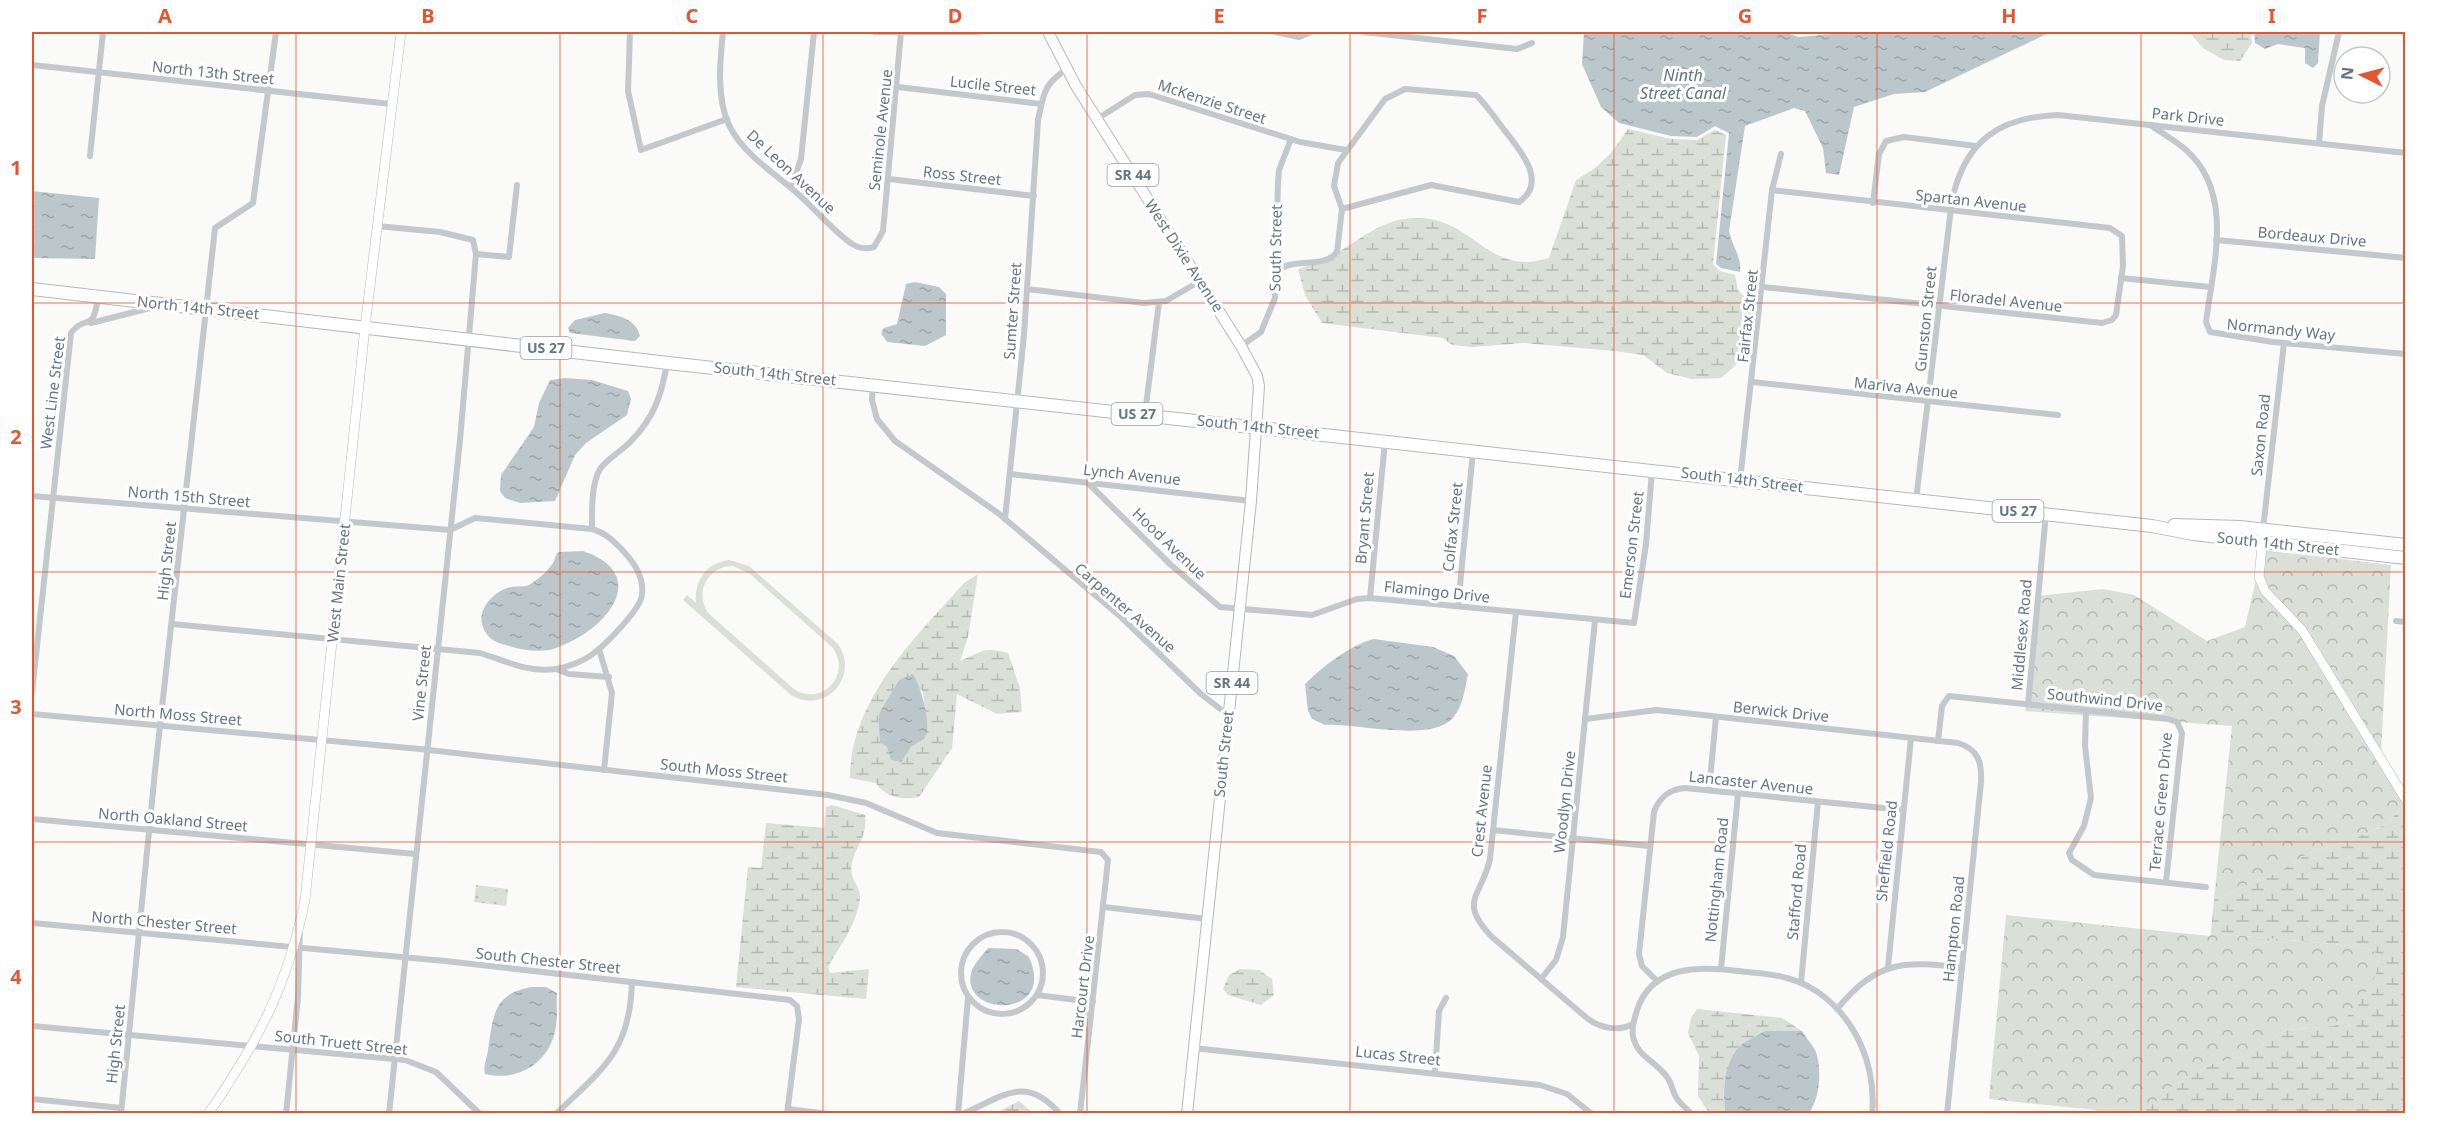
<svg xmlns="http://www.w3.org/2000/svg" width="2437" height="1145" viewBox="0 0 2437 1145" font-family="'Noto Sans',sans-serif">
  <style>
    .forest { fill: url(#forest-crowns) }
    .wetland { fill: url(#wetland-marsh); fill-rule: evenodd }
    .park { fill: url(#park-dots) }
    .pitch { fill: #dadfd7; fill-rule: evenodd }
    .water { fill: url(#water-ripples) }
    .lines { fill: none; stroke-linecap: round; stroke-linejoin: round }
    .secondary-casing { stroke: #b3babf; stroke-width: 10 }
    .primary-casing { stroke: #b5babe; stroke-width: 12 }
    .highway-casing { stroke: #b4b9bd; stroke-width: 14 }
    .street { stroke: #c3c8cc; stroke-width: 6 }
    .secondary { stroke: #fff; stroke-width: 9 }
    .primary { stroke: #fff; stroke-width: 10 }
    .highway { stroke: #fff; stroke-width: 12 }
    .grid { fill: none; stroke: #e4572e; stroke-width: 1.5; stroke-opacity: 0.55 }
    .labels { text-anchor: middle; stroke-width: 6; stroke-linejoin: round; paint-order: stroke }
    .shield { fill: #fff; stroke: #939fa8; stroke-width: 1.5 }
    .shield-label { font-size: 14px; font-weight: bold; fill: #657683 }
    .street-label { font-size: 15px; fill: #657683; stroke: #fff }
    .water-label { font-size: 16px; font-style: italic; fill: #60757c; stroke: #fff }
    .neatline { fill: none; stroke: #e4572e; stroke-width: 2 }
    .grid-label { font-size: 20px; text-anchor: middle; font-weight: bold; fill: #e4572e }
  </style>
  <defs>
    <pattern id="forest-crowns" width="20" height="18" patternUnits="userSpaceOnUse" patternTransform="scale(1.5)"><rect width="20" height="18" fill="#dadfd7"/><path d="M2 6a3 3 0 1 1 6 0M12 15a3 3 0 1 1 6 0" fill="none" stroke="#b4b9b4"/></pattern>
    <pattern id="wetland-marsh" width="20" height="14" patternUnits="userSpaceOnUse" patternTransform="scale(1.5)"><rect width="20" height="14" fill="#dadfd7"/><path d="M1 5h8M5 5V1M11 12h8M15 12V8" fill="none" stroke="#b4b9b4"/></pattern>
    <pattern id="park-dots" width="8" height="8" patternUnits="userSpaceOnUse" patternTransform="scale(1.5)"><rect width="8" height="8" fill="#dadfd7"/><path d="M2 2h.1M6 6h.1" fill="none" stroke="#b4b9b4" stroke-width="1.8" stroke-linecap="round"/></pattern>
    <pattern id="water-ripples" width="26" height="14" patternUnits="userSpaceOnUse" patternTransform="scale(1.5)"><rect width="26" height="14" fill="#bbc7cb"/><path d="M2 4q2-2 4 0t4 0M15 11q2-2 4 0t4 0" fill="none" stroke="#9ca6aa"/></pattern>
  </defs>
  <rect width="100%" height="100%" fill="#fafaf8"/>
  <!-- forest -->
  <g class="forest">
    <path d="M2265,550l126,15 -10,187 -113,-163 -5,-12z"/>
    <path d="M2256,579l4,12 39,41 105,172 -17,20 -38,17 -40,12 -32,20 -63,26 18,-173 -207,-15 13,-115 65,-7 31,6 73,46 38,-14z"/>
    <path d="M2006,915l204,21 1,-3 123,11 34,5 12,6 -5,22 -20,33 -21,16 -49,4 -37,25 -36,9 -41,23 -16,16 -17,8 -42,2v-3l-107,-11z"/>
  </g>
  <!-- wetland -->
  <g class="wetland">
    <path d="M2189,32h62l1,11 -12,18 -16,-1 -21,-12z"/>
    <path d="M1628,129l43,10 26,1 18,-10 11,5 -13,129 7,7 15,4 3,15 14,14 -8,44 -8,17 -15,13 -29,1 -25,-6 -24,-18 -29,-4 -90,-8 -52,4 -20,-2 -9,-7 -121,-15 -17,-28 -7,-26c8,-3 18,-5 26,-9 31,-15 54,-41 90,-42 59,-3 73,60 135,40l27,-78 19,-12 16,-15z"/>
    <path d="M978,574l-10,63 -8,24c21,-9 25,-15 48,-8l12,35 2,24 -25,2 -40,-20 -5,54 -33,49c-15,3 -34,1 -43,-14l-26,-5c0,-78 66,-141 114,-195zM915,677v7l8,8 3,25 -2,22 -13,8 -11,15 -9,-2 -4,-14 -7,-4 -2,-24 21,-38z"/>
    <path d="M2404,804l1,309h-309l42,-2 17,-8 16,-16 41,-23 36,-9 37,-25 49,-4 21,-16 20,-33 5,-22 -12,-6 -34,-5 -123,-11 3,-34 63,-26 32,-20 40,-12 38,-17z"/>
    <path d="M832,805l33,10c3,21 -9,30 -13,48 -4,17 9,22 8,36 -4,27 -19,45 -32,68l2,6 39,-4 -3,30 -130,-12 12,-120 13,1 5,-45 58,5 2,-21z"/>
    <path d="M1240,969l19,1 13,9 2,16 -13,10 -33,-10 -5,-6 6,-14z"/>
    <path d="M1697,1009l85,9 20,13h-37c-34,32 -45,33 -40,83l-16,-1 -11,-17 1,-40 -11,-23 3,-15z"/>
    <path d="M1019,1101l14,12h-37z"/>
  </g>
  <!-- park -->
  <path class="park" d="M476,885l32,4 -2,17 -32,-4z"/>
  <!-- pitch -->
  <g class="pitch">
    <path d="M729,560l20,6 89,78c22,32 -12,70 -46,52l-109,-96 4,-5 9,8c-2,-22 10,-40 33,-43zM733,566l17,8 83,74c18,26 -9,58 -38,42l-87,-77c-14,-21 0,-47 25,-47z"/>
    <path d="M481,889l24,3 -2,11 -23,-3z"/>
  </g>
  <!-- water -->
  <g class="water">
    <path d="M1584,32h200l14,5 58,-5h195l-126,60 -31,2 -40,13 -15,68 -13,-2 -3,-25 -18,-37 -11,-3 -49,18 -16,105c3,15 13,26 11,41l-19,-4 -5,-4 13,-131 -14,-7 -18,11 -26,-1 -52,-13 -18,-16 -19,-43z"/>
    <path d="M2254,32h66l-2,31 -5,5 -8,-5v-15l-27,-4 -13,5 -10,-6z"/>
    <path d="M32,191l67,7 -4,61 -63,-1z"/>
    <path d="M915,282l24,5 7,7v41l-21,11 -38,-4 -6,-9 3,-5 13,-4 9,-40z"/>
    <path d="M605,313c15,3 31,6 35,23l-5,5 -65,-8 -2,-5 7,-8z"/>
    <path d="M565,378l27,2 36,11 3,8 -4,16 -41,28 -11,12 -20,46 -35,2 -15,-5 -5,-7 1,-16 33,-48 5,-24 11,-23z"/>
    <path d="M583,551c63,21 31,70 -13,91 -6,2 -14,7 -21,8 -13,2 -28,0 -40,-4 -10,-3 -17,-4 -23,-13 -13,-18 4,-39 21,-45 8,-3 16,0 22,-3 8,-5 19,-14 24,-22 3,-5 1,-7 6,-11z"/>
    <path d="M1374,639l59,8 21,9 14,18c-3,15 -5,32 -15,44 -22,25 -98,5 -128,7l-13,-6 -4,-8 -3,-27c16,-16 46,-40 69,-45z"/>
    <path d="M913,674c8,14 16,41 14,59l-3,6 -13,8 -10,15 -10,-2 -4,-13 -7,-5 -2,-23 2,-7 19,-32z"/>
    <path d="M988,948l29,1 12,8c29,64 -73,60 -57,13 3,-7 11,-16 16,-22z"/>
    <path d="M532,987h14l11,6c-1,11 1,23 -1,33 -5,36 -37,56 -71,48 -2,-9 2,-15 3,-24 5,-33 5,-57 44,-63z"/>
    <path d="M1765,1031h37c4,7 11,14 14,21 6,19 4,45 -7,61h-84c-2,-21 -2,-45 12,-64 6,-7 20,-13 28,-18z"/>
  </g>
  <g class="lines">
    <defs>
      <g id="secondary">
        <path d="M2263,536l-4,41 6,14 37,39 104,170"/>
        <path d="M208,1114c50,-72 79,-127 97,-214l60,-573 36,-295"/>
      </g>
      <path id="primary" d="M1048,32l28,54 165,260 16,30 2,10 -8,115 -64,613"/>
      <g id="highway">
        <path d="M32,289l645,75 1475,162 41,8 213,24"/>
        <path d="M2174,525l66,2 166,18"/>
      </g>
    </defs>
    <!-- secondary casing -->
    <use href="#secondary" class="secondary-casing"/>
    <!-- primary casing -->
    <use href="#primary" class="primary-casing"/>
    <!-- highway casing -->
    <use href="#highway" class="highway-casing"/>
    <!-- street -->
    <g class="street">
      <path d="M630,32l-2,59 13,59 86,-31"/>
      <path d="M723,32c-3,28 -7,68 7,95 15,29 45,46 68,67 18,16 34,36 54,50 7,4 14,6 22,3l9,-16 18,-199"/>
      <path d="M875,32h104"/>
      <path d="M1276,32l23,5 12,-5"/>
      <path d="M1364,32l153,17 15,-6"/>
      <path d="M2404,32h2"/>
      <path d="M32,65l359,39"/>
      <path d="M898,87l143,17"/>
      <path d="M1097,119l38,-24 14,-1 151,48 46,8"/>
      <path d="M2152,126c11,8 24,15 34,24 49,43 27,116 20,172l4,10 63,10 133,12"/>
      <path d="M2319,143l3,-37 17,-74"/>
      <path d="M90,156l13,-124"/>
      <path d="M889,179l145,17"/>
      <path d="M791,187l10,-28 13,-127"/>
      <path d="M1873,203l6,-49 7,-13 18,-4 72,9"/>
      <path d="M377,226l63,6 33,8 3,14 -16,186 -71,674"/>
      <path d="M2216,240l190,18"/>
      <path d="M476,254l33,3 8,-72"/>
      <path d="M1277,272c15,-16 46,-2 60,-20l5,-43 -8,-23 4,-23 47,-64 20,-10 71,6c10,9 18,22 26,32 15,20 48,54 17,75l-88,-17 -89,24"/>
      <path d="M2121,278l89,9"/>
      <path d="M1763,287l339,36 10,-3 4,-5 7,-49 -1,-30 -12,-8 -338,-38"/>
      <path d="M1027,289l117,14 22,-2 34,-20"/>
      <path d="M91,323l63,-16"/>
      <path d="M1241,346l20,-14 14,-34 3,-116 1,-12 12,-31"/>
      <path d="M1752,382l306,33"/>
      <path d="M873,385l-1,15 5,19 18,22 103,72 123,104 80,77 27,21"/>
      <path d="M1145,414l14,-112"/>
      <path d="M1010,474l241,27"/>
      <path d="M1740,480l32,-290 9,-36"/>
      <path d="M1089,484l82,81 49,42 92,8 45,-16 13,-1 264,25 12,-79 6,-73"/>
      <path d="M32,496l418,34 25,-12 117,11c14,4 23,13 33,24 10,11 19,25 17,41 0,14 -36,50 -48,59 -10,8 -26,14 -38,16 -28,4 -50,-8 -76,-16l-308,-29"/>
      <path d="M1916,500l36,-300c13,-59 47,-83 106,-85l348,38"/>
      <path d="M1005,519l19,-184 14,-215c6,-27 5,-35 29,-51"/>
      <path d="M592,529c0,-17 -1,-45 8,-60 8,-11 22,-18 31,-28 23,-23 31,-47 36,-78"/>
      <path d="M2263,529l21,-186"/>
      <path d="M1370,598l15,-157"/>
      <path d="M1458,606l15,-155"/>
      <path d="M1516,612l-26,247c-8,37 -33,42 2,78l96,82c13,9 30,13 45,5"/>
      <path d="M2396,621l10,1"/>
      <path d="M599,649l13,44 -8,77"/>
      <path d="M556,669l13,5 40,3"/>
      <path d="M32,692l39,-359c15,-20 22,2 27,-36"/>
      <path d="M2028,704l18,-190"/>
      <path d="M2086,711l-1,35 6,52 -7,28 -15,27 3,7 22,15 112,12"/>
      <path d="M32,714l388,35 408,46 38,8 71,30 164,19 7,8 -28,254"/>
      <path d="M1585,719l72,-9 301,33c20,6 24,19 23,39l-34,332"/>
      <path d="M1938,741l4,-35 7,-10 219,23 9,3 5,11 -16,149"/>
      <path d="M1709,790l7,-73"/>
      <path d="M32,819l384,35"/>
      <path d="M1493,830l156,16"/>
      <path d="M1104,907l103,12"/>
      <path d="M32,923l413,38 345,39 7,6 2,13 -12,95"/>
      <circle cx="1002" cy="973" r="41"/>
      <path d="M1888,967l23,-229"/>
      <path d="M1721,969l17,-175"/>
      <path d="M1541,979l15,-19 7,-23 32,-317"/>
      <path d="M1657,981l-15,-15 -3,-12 15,-142c5,-14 16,-23 31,-24l218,22"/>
      <path d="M1801,983l17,-181"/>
      <path d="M1037,995l56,7"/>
      <path d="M1837,1009c40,-48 66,-49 125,-41"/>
      <path d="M32,1026l373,34 31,12 44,42"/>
      <path d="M1193,1048l347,37 27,9 25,20"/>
      <path d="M1435,1072l4,-61 7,-13"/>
      <path d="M32,1099l89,9"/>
      <path d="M788,1109l40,5"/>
      <path d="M121,1114l34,-343 60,-543 38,-25 23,-171"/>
      <path d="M286,1114l12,-117 2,-68"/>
      <path d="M556,1114c47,-46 74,-62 76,-132"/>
      <path d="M958,1114l10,-116"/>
      <path d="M963,1114c40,-18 63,-40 97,0"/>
      <path d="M1692,1114c-5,-5 -13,-11 -16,-17 -4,-6 -4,-14 -9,-20 -11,-16 -30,-20 -34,-41 -2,-9 2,-18 4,-26 15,-45 62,-44 101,-39 16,2 33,2 49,7 58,16 91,79 85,136"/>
    </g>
    <!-- secondary -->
    <use href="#secondary" class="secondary"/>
    <!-- primary -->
    <use href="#primary" class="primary"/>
    <!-- highway -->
    <use href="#highway" class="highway"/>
  </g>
  <!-- grid -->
  <path class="grid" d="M296,32v1082M560,32v1082M823,32v1082M1087,32v1082M1350,32v1082M1614,32v1082M1877,32v1082M2141,32v1082M32,303h2374M32,572h2374M32,842h2374"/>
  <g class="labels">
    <!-- shield labels -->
    <g class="shield">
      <rect x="1107.5" y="164" width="51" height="22" rx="4.5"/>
      <rect x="520.5" y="337" width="51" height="22" rx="4.5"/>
      <rect x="1111.5" y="403" width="51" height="22" rx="4.5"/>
      <rect x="1992.5" y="500" width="51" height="22" rx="4.5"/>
      <rect x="1206.5" y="672" width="51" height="22" rx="4.5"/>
    </g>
    <g class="shield-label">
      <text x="1133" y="180">SR 44</text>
      <text x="546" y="353">US 27</text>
      <text x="1137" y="419">US 27</text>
      <text x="2018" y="516">US 27</text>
      <text x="1232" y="688">SR 44</text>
    </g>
    <!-- street labels -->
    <g class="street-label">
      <text transform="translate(213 73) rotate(6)" y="5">North 13th Street</text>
      <text transform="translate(993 86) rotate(6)" y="5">Lucile Street</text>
      <text transform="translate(1212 102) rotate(18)" y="5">McKenzie Street</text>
      <text transform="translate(2188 117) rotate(6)" y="5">Park Drive</text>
      <text transform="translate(881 130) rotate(-84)" y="5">Seminole Avenue</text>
      <text transform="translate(791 172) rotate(43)" y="5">De Leon Avenue</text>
      <text transform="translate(962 176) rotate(6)" y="5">Ross Street</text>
      <text transform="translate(1971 201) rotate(6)" y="5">Spartan Avenue</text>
      <text transform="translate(2312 237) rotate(5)" y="5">Bordeaux Drive</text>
      <text transform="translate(1276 248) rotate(-89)" y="5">South Street</text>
      <text transform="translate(1184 256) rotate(57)" y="5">West Dixie Avenue</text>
      <text transform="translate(2006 301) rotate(6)" y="5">Floradel Avenue</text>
      <text transform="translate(198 308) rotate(6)" y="5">North 14th Street</text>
      <text transform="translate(1013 311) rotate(-86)" y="5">Sumter Street</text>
      <text transform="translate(1748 316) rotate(-84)" y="5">Fairfax Street</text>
      <text transform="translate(1926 319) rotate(-84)" y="5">Gunston Street</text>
      <text transform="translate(2281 330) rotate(6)" y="5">Normandy Way</text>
      <text transform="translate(775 374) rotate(6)" y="5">South 14th Street</text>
      <text transform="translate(1906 388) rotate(6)" y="5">Mariva Avenue</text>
      <text transform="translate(53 393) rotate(-83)" y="5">West Line Street</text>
      <text transform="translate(1258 427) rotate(6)" y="5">South 14th Street</text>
      <text transform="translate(2261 435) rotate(-84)" y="5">Saxon Road</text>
      <text transform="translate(1132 475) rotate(6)" y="5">Lynch Avenue</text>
      <text transform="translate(1742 480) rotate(7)" y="5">South 14th Street</text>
      <text transform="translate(189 497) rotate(5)" y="5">North 15th Street</text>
      <text transform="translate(1365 518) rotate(-85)" y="5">Bryant Street</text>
      <text transform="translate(1453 527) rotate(-84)" y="5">Colfax Street</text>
      <text transform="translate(1169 544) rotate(44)" y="5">Hood Avenue</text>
      <text transform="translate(2278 544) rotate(6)" y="5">South 14th Street</text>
      <text transform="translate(1632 545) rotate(-83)" y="5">Emerson Street</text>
      <text transform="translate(167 561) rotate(-84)" y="5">High Street</text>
      <text transform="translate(339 583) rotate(-84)" y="5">West Main Street</text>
      <text transform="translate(1437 592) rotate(6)" y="5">Flamingo Drive</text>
      <text transform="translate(1125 608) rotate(41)" y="5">Carpenter Avenue</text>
      <text transform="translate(2022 635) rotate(-85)" y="5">Middlesex Road</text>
      <text transform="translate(422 683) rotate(-84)" y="5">Vine Street</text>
      <text transform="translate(2105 700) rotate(6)" y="5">Southwind Drive</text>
      <text transform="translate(1781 712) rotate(6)" y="5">Berwick Drive</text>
      <text transform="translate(178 715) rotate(5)" y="5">North Moss Street</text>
      <text transform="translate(1224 754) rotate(-84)" y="5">South Street</text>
      <text transform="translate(724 771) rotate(6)" y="5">South Moss Street</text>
      <text transform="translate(1751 783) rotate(6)" y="5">Lancaster Avenue</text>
      <text transform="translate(1565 802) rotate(-84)" y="5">Woodlyn Drive</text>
      <text transform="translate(2161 802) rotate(-85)" y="5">Terrace Green Drive</text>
      <text transform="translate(1482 811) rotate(-84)" y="5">Crest Avenue</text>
      <text transform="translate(173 820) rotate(5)" y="5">North Oakland Street</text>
      <text transform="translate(1887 851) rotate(-84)" y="5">Sheffield Road</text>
      <text transform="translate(1717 880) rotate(-84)" y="5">Nottingham Road</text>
      <text transform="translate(1797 892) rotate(-85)" y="5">Stafford Road</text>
      <text transform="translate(164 923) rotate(5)" y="5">North Chester Street</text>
      <text transform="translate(1954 929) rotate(-84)" y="5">Hampton Road</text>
      <text transform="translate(548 961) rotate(6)" y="5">South Chester Street</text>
      <text transform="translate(1083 987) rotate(-83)" y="5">Harcourt Drive</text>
      <text transform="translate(341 1043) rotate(6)" y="5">South Truett Street</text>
      <text transform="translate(116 1044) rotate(-84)" y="5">High Street</text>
      <text transform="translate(1398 1056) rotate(6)" y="5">Lucas Street</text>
    </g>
    <!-- water labels -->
    <g class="water-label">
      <text x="1683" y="81">Ninth<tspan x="1683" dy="18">Street Canal</tspan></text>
    </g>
  </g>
  <!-- border -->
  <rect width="2437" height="1145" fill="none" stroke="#ffffff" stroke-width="66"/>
  <!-- north arrow -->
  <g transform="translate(2362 75) rotate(276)"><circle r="28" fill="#ffffff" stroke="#c1c8cd" stroke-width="1.5"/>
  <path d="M0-4.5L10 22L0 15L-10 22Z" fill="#e4572e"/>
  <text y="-9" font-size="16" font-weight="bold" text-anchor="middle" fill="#657683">N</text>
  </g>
  <rect x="33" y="33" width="2371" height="1079" class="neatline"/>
  <g class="grid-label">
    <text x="165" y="23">A</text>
    <text x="428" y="23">B</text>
    <text x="692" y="23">C</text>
    <text x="955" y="23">D</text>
    <text x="1219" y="23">E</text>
    <text x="1482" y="23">F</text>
    <text x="1745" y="23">G</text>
    <text x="2009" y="23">H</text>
    <text x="2272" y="23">I</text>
    <text x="16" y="175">1</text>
    <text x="16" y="444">2</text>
    <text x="16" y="714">3</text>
    <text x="16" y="984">4</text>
  </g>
</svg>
